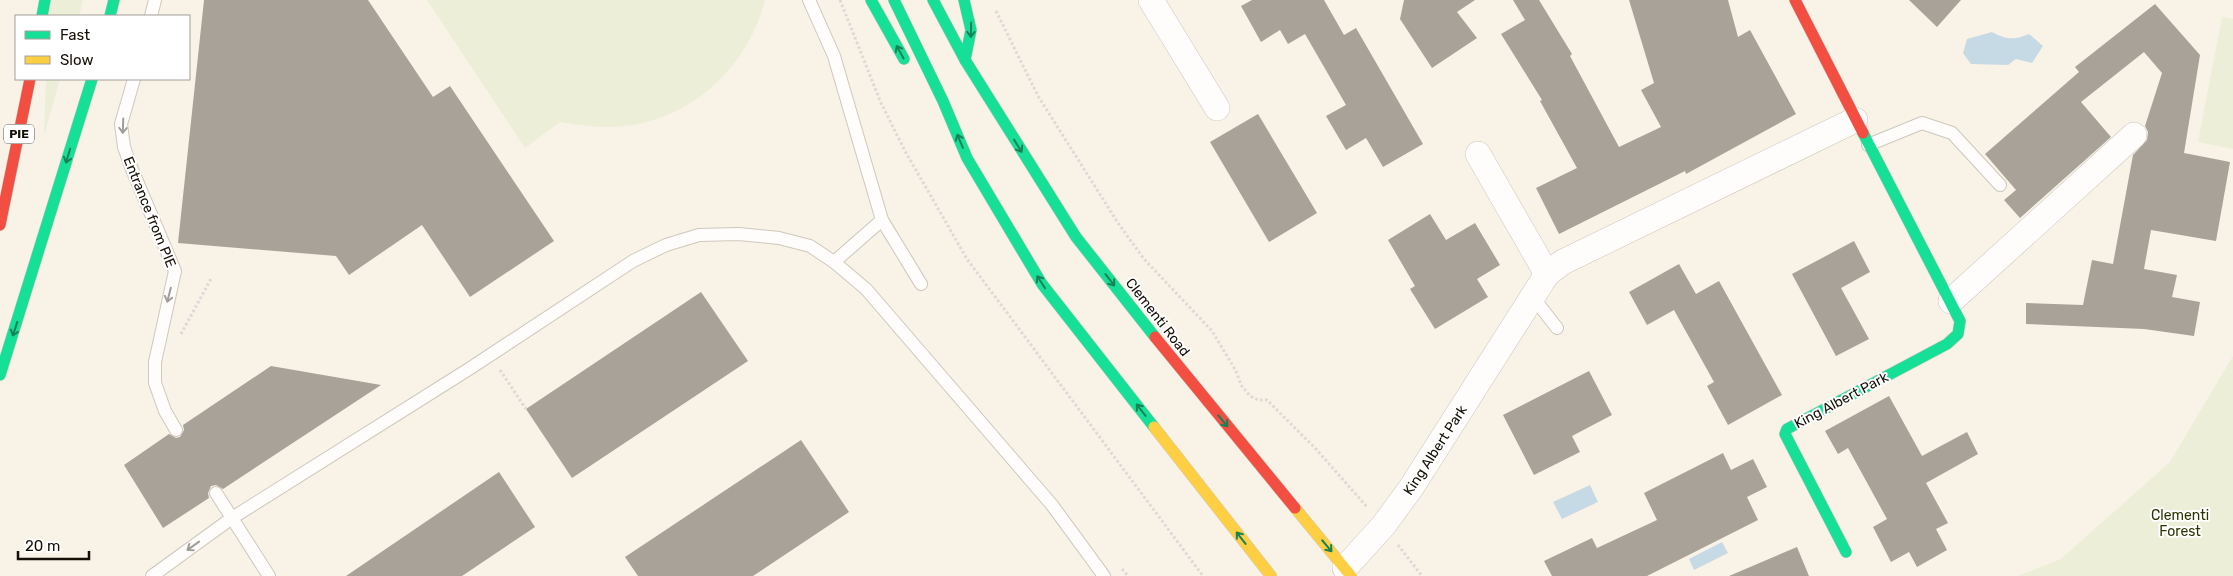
<svg xmlns="http://www.w3.org/2000/svg" width="2233" height="576" viewBox="0 0 2233 576" font-family="Rubik,sans-serif">
  <style>
    .green { fill: #eceed8 }
    .water { fill: #c6dae6 }
    .building { fill: #a8a298 }
    .lines { fill: none; stroke-linecap: round; stroke-linejoin: round }
    .lane-casing { stroke: #cec8bd; stroke-width: 14 }
    .street-casing { stroke: #cec8bd; stroke-width: 26 }
    .fast-casing { stroke: #cec8bd; stroke-width: 12 }
    .slow-casing { stroke: #cec8bd; stroke-width: 12 }
    .jam-casing { stroke: #cec8bd; stroke-width: 12 }
    .path { stroke: #dcd9d6; stroke-width: 3; stroke-dasharray: 2.5 2.5; stroke-linecap: butt }
    .lane { stroke: #fefdfb; stroke-width: 12 }
    .street { stroke: #fefdfb; stroke-width: 25 }
    .fast { stroke: #16e098; stroke-width: 11 }
    .slow { stroke: #ffcf43; stroke-width: 11 }
    .jam { stroke: #f24e42; stroke-width: 11 }
    .oneway { stroke: #168256 }
    .oneway2 { stroke: #a19e99 }
    .labels { text-anchor: middle; stroke-width: 4; stroke-linejoin: round; paint-order: stroke }
    .shield { fill: #fff; stroke: #5b5750; stroke-width: 1 }
    .shield-label { font-size: 12px; font-weight: bold; fill: #150f05 }
    .street-label { font-size: 14px; fill: #150f05; stroke: #fff }
    .park-label { font-size: 14px; fill: #2c3500; stroke: #fff }
  </style>
  <rect width="100%" height="100%" fill="#f8f2e7"/>
  <!-- green -->
  <g class="green">
    <path d="M49,0h34l-4,16h-31z"/>
    <path d="M427,0h338c-18,72 -83,128 -159,127 -15,0 -31,-3 -46,-5l-35,26z"/>
    <path d="M2222,17l11,2v130l-35,-7z"/>
    <path d="M46,79h14l-16,57z"/>
    <path d="M2233,356v220h-215l43,-17 109,-97z"/>
  </g>
  <!-- water -->
  <g class="water">
    <path d="M1992,32c14,8 23,8 37,2l14,12 -11,17 -16,-4 -8,6 -37,-1 -8,-11 4,-14z"/>
    <path d="M1590,485l8,17 -36,17 -9,-17z"/>
    <path d="M1722,542l6,11 -34,17 -5,-11z"/>
  </g>
  <!-- building -->
  <g class="building">
    <path d="M204,0h164l65,97 17,-11 104,155 -84,56 -48,-72 -73,50 -13,-19 -158,-13z"/>
    <path d="M1252,0h72l20,35 12,-7 67,116 -40,23 -17,-29 -20,12 -20,-34 20,-11 -41,-71 -17,10 -8,-14 -19,12 -20,-36z"/>
    <path d="M1404,0h71l-18,12 20,26 -45,30 -32,-49z"/>
    <path d="M1513,0h26l33,54 -2,2 49,91 42,-20 -20,-37 13,-7 -25,-83h99l10,37 12,-7 46,84 -110,60 -1,-3 -126,63 -23,-46 41,-20 -37,-67 2,-1 -41,-66 24,-14z"/>
    <path d="M1909,0h52l-24,27z"/>
    <path d="M2155,4l45,51 -16,98 46,9 -14,79 -65,-11 -7,39 33,6 -5,22 28,5 -6,34 -50,-7 -118,-5v-21l57,2 9,-45 21,4 20,-109 14,-15 1,-8 -3,-6 17,-53 -18,-21 -63,50 30,35 -91,81 -16,-18 12,-10 -31,-36 94,-82 -4,-5z"/>
    <path d="M1258,114l59,99 -48,29 -59,-100z"/>
    <path d="M1430,214l16,26 29,-17 25,42 -23,14 11,18 -53,32 -25,-40 5,-3 -27,-46z"/>
    <path d="M1854,241l16,31 -29,16 28,51 -33,17 -44,-82z"/>
    <path d="M1679,264l17,30 23,-13 63,114 -54,30 -21,-39 7,-4 -40,-72 -27,15 -18,-33z"/>
    <path d="M701,292l47,69 -176,117 -46,-69z"/>
    <path d="M271,366l110,19 -158,104 -7,-4 -5,1 -3,7 1,5 -46,30 -39,-63 45,-31 7,4 4,-1 4,-7 -1,-5z"/>
    <path d="M1589,371l23,44 -40,21 8,16 -46,23 -31,-60z"/>
    <path d="M1889,396l33,60 45,-24 11,22 -52,29 22,40 -12,6 11,21 -30,17 -8,-15 -18,10 -18,-35 14,-8 -39,-71 -10,6 -13,-23z"/>
    <path d="M801,440l48,72 -96,64h-115l-13,-19z"/>
    <path d="M1723,453l8,17 22,-11 14,28 -20,10 11,23 -111,56h-95l-8,-15 48,-23 5,10 60,-28 -13,-27z"/>
    <path d="M499,472l36,55 -73,49h-116z"/>
    <path d="M1797,547l12,29h-80z"/>
  </g>
  <g class="lines">
    <defs>
      <g id="lane">
        <path d="M809,0l25,56 48,164 39,64"/>
        <path d="M151,16l4,-16"/>
        <path d="M134,79l-13,45 3,23 7,20 44,104 -20,91v21l10,28 11,19"/>
        <path d="M1868,145l54,-22 30,10 48,52"/>
        <path d="M834,262l48,-42"/>
        <path d="M1532,296l25,32"/>
        <path d="M216,493l53,83"/>
        <path d="M152,576l80,-58 237,-149 164,-108 33,-16 33,-10 40,-1 40,4 31,8 24,16 32,27 186,216 52,71"/>
      </g>
      <g id="street">
        <path d="M1151,0l66,108"/>
        <path d="M1478,154l69,120"/>
        <path d="M1951,301l183,-166"/>
        <path d="M1345,568l38,-42 28,-38 136,-214 16,-12 292,-142"/>
      </g>
      <g id="fast">
        <path d="M871,0l33,59"/>
        <path d="M894,0l49,101 24,57 75,126 112,143"/>
        <path d="M933,0l32,60 111,177 79,100"/>
        <path d="M964,0l7,30 -6,30"/>
        <path d="M42,16l3,-16"/>
        <path d="M110,16l4,-16"/>
        <path d="M0,375l92,-296"/>
        <path d="M1846,552l-61,-118 2,-5 160,-85 11,-10 2,-13 -97,-188"/>
      </g>
      <g id="slow">
        <path d="M1154,427l117,149"/>
        <path d="M1295,508l56,68"/>
      </g>
      <g id="jam">
        <path d="M1795,0l68,133"/>
        <path d="M0,225l30,-146"/>
        <path d="M1155,337l140,171"/>
      </g>
    </defs>
    <!-- lane casing -->
    <use href="#lane" class="lane-casing"/>
    <!-- street casing -->
    <use href="#street" class="street-casing"/>
    <!-- fast casing -->
    <use href="#fast" class="fast-casing"/>
    <!-- slow casing -->
    <use href="#slow" class="slow-casing"/>
    <!-- jam casing -->
    <use href="#jam" class="jam-casing"/>
    <!-- path -->
    <g class="path">
      <path d="M840,0l41,103 24,48 62,108 236,317"/>
      <path d="M996,11l42,85 80,127 26,36 68,72 24,40 5,14 9,11 8,4h9l49,49 51,58"/>
      <path d="M181,334l31,-57"/>
      <path d="M500,370l26,39"/>
      <path d="M1398,545l24,31"/>
      <path d="M1122,569l6,7"/>
    </g>
    <!-- lane -->
    <use href="#lane" class="lane"/>
    <!-- street -->
    <use href="#street" class="street"/>
    <!-- fast -->
    <use href="#fast" class="fast"/>
    <!-- slow -->
    <use href="#slow" class="slow"/>
    <!-- jam -->
    <use href="#jam" class="jam"/>
  </g>
  <!-- one-way arrows -->
  <defs><path id="oneway-shaft" d="M-6 0H5M1.5-3L5.5 0L1.5 3" fill="none" stroke-width="1.6" stroke-linecap="round" stroke-linejoin="round" transform="scale(1.25)"/></defs>
  <g class="oneway">
    <use href="#oneway-shaft" transform="translate(971 30) rotate(91)"/>
    <use href="#oneway-shaft" transform="translate(900 52) rotate(-119)"/>
    <use href="#oneway-shaft" transform="translate(960 141) rotate(-113)"/>
    <use href="#oneway-shaft" transform="translate(1018 146) rotate(58)"/>
    <use href="#oneway-shaft" transform="translate(68 156) rotate(107)"/>
    <use href="#oneway-shaft" transform="translate(1110 280) rotate(52)"/>
    <use href="#oneway-shaft" transform="translate(1041 282) rotate(-123)"/>
    <use href="#oneway-shaft" transform="translate(15 329) rotate(108)"/>
    <use href="#oneway-shaft" transform="translate(1141 410) rotate(-128)"/>
    <use href="#oneway-shaft" transform="translate(1223 421) rotate(50)"/>
    <use href="#oneway-shaft" transform="translate(1241 538) rotate(-128)"/>
    <use href="#oneway-shaft" transform="translate(1327 546) rotate(50)"/>
  </g>
  <g class="oneway2">
    <use href="#oneway-shaft" transform="translate(123 126) rotate(92)"/>
    <use href="#oneway-shaft" transform="translate(169 295) rotate(104)"/>
    <use href="#oneway-shaft" transform="translate(193 546) rotate(144)"/>
  </g>
  <g class="labels">
    <!-- shield labels -->
    <rect class="shield" x="4" y="124.5" width="30" height="19" rx="4"/>
    <g class="shield-label">
      <text x="19" y="138">PIE</text>
    </g>
    <!-- street labels -->
    <g class="street-label">
      <text transform="translate(150 212) rotate(68)" y="5">Entrance from PIE</text>
      <text transform="translate(1158 317) rotate(52)" y="5">Clementi Road</text>
      <text transform="translate(1841 400) rotate(-28)" y="5">King Albert Park</text>
      <text transform="translate(1435 450) rotate(-57)" y="5">King Albert Park</text>
    </g>
    <!-- park labels -->
    <g class="park-label">
      <text x="2180" y="520">Clementi<tspan x="2180" dy="16">Forest</tspan></text>
    </g>
  </g>
  <!-- legend -->
  <rect x="15" y="15" width="175" height="65" fill="#ffffff" stroke="#a19f9b"/>
  <rect x="25" y="31" width="25" height="8" fill="#16e098" stroke="#a19f9b"/>
  <text x="60" y="40" font-size="15" fill="#150f05">Fast</text>
  <rect x="25" y="56" width="25" height="8" fill="#ffcf43" stroke="#a19f9b"/>
  <text x="60" y="65" font-size="15" fill="#150f05">Slow</text>
  <!-- scale -->
  <path d="M18 551v8h71v-8" fill="none" stroke="#150f05" stroke-width="2.5"/>
  <text x="25" y="551" font-size="15" fill="#150f05" stroke="#ffffff" stroke-width="4" paint-order="stroke">20 m</text>
</svg>
